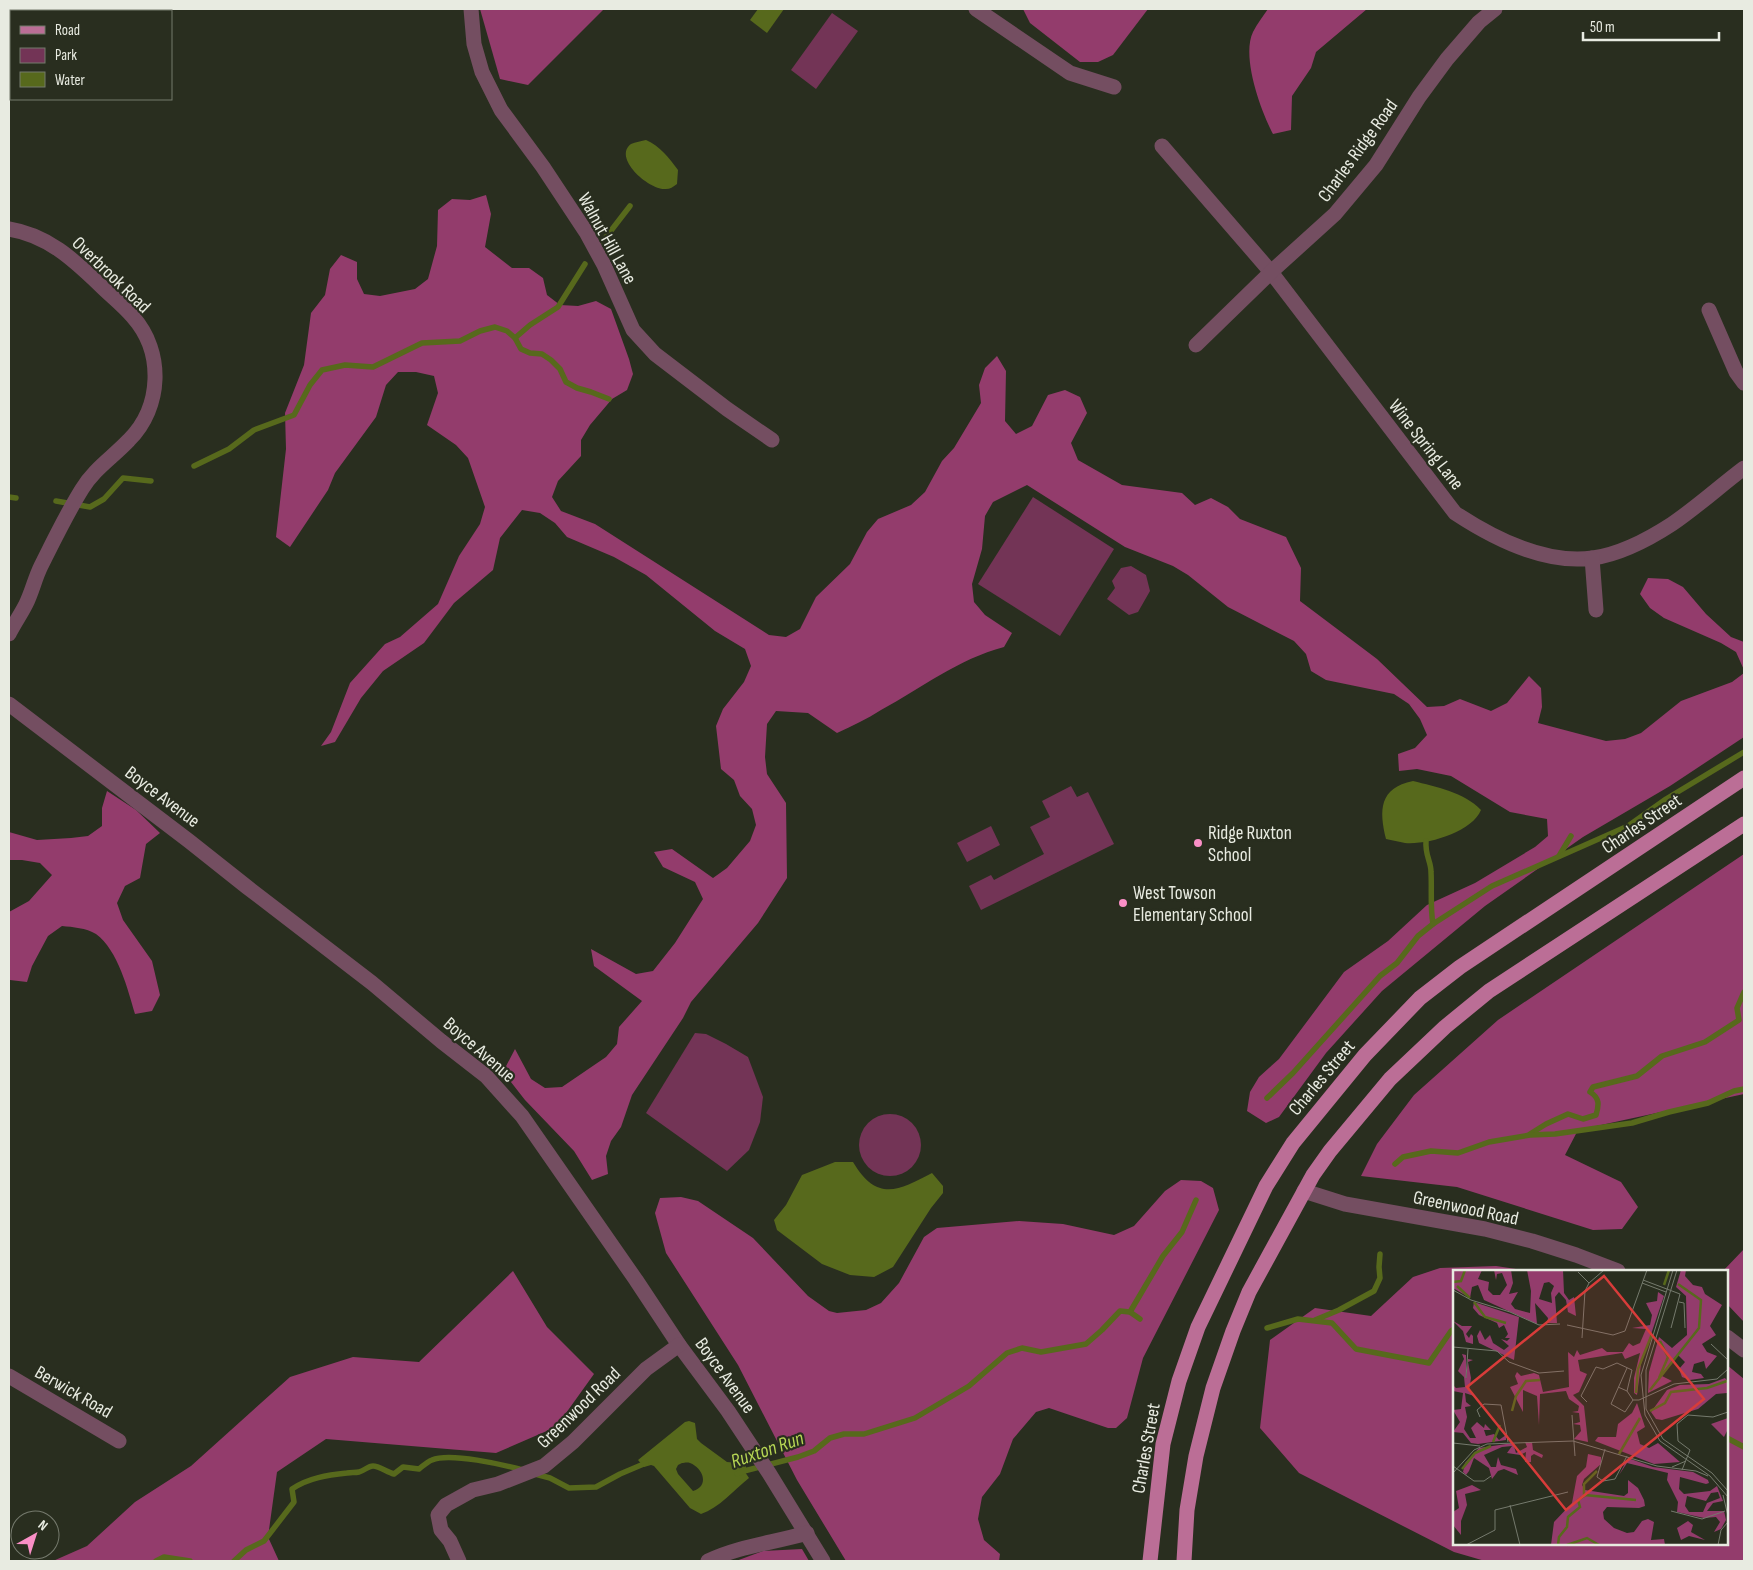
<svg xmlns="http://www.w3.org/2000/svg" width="1753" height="1570" viewBox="0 0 1753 1570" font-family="'Sofia Sans Condensed',sans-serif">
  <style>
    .green { fill: #733456 }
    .forest { fill: #933c6c }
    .water { fill: #57691c; fill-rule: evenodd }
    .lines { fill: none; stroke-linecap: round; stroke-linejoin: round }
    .stream { stroke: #57691c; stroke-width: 5.5 }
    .street { stroke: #744e61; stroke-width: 15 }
    .primary { stroke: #bb6e96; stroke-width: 15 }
    .poi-dot { fill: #fa8fc6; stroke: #292e1f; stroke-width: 2 }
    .labels { text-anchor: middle; stroke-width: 4.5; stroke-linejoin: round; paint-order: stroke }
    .street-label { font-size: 19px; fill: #e8ebe1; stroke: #292e1f }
    .poi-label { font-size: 19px; fill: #e8ebe1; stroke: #292e1f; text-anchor: start }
    .water-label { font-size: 20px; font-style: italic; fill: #b6d554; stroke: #292e1f }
    .inset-river { fill: none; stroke: #57691c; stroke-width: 2.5 }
    .inset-road { fill: none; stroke: #757a6d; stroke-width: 1 }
    .view { fill: #d83c3a; fill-opacity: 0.15; stroke: #d83c3a; stroke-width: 2.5 }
    .inset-edge { fill: none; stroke: #e8ebe1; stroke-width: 2.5 }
  </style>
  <rect width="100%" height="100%" fill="#292e1f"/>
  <!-- green -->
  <g class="green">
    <path d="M832,13l26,18 -42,58 -25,-19z"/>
    <path d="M1033,497l81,52 -54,87 -82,-52z"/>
    <path d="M1131,566l15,9 4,16 -12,21 -9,3 -22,-16 8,-11 -3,-7 9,-13z"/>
    <path d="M1071,786l6,11 11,-5 26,52 -133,66 -12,-24 22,-11 3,5 50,-26 -14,-27 20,-10 -8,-16z"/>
    <path d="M991,826l9,19 -33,17 -10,-19z"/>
    <path d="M695,1033l11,1 20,10 22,13 15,40 -3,25 -11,28 -22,21 -81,-58z"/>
    <circle cx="890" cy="1145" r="31"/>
  </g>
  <!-- forest -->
  <g class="forest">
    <path d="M480,9h124l-76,76 -28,-6z"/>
    <path d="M1023,9h125l-35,46 -15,7h-18l-50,-39z"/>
    <path d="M1268,9h99l-51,43 -5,16 -19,28 -1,34 -18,4c-12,-23 -32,-77 -20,-102 4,-8 10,-16 15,-23z"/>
    <path d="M486,195l5,19 -6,33 27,21h17l14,10 4,17 13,10 18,1 18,-5 15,8 18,50 4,15 -6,16 -15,9 -22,26 -9,15v16l-23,25 -6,16 9,14 34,13 174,111 17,2 14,-8 16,-32 34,-33 17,-32 11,-13 33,-14 14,-13 17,-31 12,-13 27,-45 -2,-18 6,-17 12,-12 9,15 -1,50 11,13 16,-8 16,-31 17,-5 15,7 7,16 -16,30 7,17 44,25 60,8 13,12 16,-7 17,9 12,12 46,18 15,31 -1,33 77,58 50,48 17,-1 16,-7 31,12 16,-8 22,-27 12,12 1,19 -4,16 68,18 19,-2 16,-6 40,-32 51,-19 12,-9v64l-74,49 -87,51 -98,69 -103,85 -56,62 -47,64 -13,6 -19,-12 3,-19 9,-15 20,-18 65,-87 44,-31 39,-36 48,-22 60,-36 13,-11 -1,-17 -37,-7 -59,-36 -34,-7 -18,2 -1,-17 17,-6 12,-13 -7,-16 -11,-15 -15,-10 -68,-14 -15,-9 -5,-17 -12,-13 -66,-34 -40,-32 -15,-9 -48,-19 -98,-62 -34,17 -8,14 -3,33 -10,35 2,18 11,13 27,18 -8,14c-46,12 -82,41 -123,63 -14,9 -29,16 -44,23l-29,-20 -32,-2 -9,13 -2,33 2,17 19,29 1,75 -29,45 -67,79 -8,16 -51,77 -11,32 -10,14 -5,15 2,18 -16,6 -18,-29 -49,-51 -22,-28 12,-23 16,30 14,9 17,-1 44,-30 11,-13 2,-17 23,-26 -48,-35 -3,-17 45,25 17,-3 22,-28 28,-44 -8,-17 -32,-15 -9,-15 18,-3 41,29 14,-10 23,-27 6,-16 -4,-16 -12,-13 -6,-16 -13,-11 -5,-43 7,-17 21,-27 7,-16 -6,-17 -30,-18 -69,-56 -32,-18 -47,-20 -12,-14 -15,-10 -18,-3 -22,28 -7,32 -39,33 -30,40 -41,28 -22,27 -26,44 -14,4 10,-14 19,-49 35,-39 15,-7 38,-33 21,-48 21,-32 5,-17 -17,-49 -12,-13 -29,-20 11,-32 -4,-17 -18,-4h-18l-12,13 -10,32 -41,56 -7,17 -38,57 -14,-10 10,-88 -1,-36 19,-48 7,-52 14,-18 5,-26 11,-14 16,7v17l7,15 16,2 35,-7 13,-10 9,-33 1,-36 14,-11 18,1z"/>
    <path d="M1648,578l20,1 15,8 23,27 25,23 13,5v28l-8,-18 -15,-9 -57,-25 -14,-10 -10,-14z"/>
    <path d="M107,791l29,19 24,23 -14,11 -6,34 -15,8 -8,17 6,17 29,41 8,34 -8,16 -17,3c-7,-24 -17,-64 -39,-80 -10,-6 -23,-7 -34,-8l-14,10 -16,30 -5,16 -17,-2 -1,-2v-66l20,-11 23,-26 -12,-12 -18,-3h-13v-28l28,8 34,-2 17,-2 14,-10v-18z"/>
    <path d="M1744,854v240l-166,36 -13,25 56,27 17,25 -16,22 -29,1 -136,-43 -96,-11 16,-32 37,-49 84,-75z"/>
    <path d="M1181,1180l20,1 12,7 6,22 -76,148 -16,60 -11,10h-8l-59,-20 -13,4 -23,27 -13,35 -18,23 -4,22 6,21 16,14 -1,7h-153l-49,-81 -59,-115 -72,-112 -11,-40 5,-15 21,-1 17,4 55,37 55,58 21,15 8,2 29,-3 15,-7 18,-20 25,-46 13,-9 82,-7 44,3 51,11 20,-9 31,-35z"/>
    <path d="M1744,1249v73l-17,-18v-33h-4z"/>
    <path d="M1496,1266l34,5h-76v273h273v-179l17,14v182h-259l-31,-9 -155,-79 -39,-45 10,-88 45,-32 56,8 42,-39 27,-9z"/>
    <path d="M513,1271l34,56 47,47 -38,53 -60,26 -170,-14 -49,33 -9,65 11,24h-226l34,-15 48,-44 56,-36 99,-89 63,-20 66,5z"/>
    <path d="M802,1549l7,12h-73l27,-10z"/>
  </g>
  <!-- water -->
  <g class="water">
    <path d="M758,9h26l-17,24 -17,-13z"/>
    <path d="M646,140c14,6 23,18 32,30l-1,14c-4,3 -7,5 -11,5 -16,2 -54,-31 -35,-45 4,-2 11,-3 15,-4z"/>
    <path d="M1413,781c23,6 51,11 68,29 -9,22 -53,35 -76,33 -6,-1 -13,-3 -19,-4 -7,-29 -7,-51 27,-58z"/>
    <path d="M835,1162h18c24,40 45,29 79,11l11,13v7l-12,15 -38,59 -19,10 -24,-2 -28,-11 -45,-34 -3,-10 12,-15 16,-30z"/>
    <path d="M689,1421l6,2 2,16 4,4 26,19 12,1 10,15c-15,12 -30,30 -48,36l-11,-6 -36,-42 -3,-1 -7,2 -6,-7 47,-38zM682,1463c2,0 5,-1 8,0 13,5 20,23 3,28l-15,-17 -2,-5 2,-4z"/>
  </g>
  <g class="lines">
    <!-- stream -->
    <g class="stream">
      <path d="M603,241l27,-35"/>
      <path d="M515,338l15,-13 28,-18 27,-43"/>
      <path d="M194,466l35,-17 25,-19 40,-15 16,-30 12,-15 23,-5 28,2 49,-24 38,-2 20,-10 15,-4 12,4 8,7 6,11 9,4 12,1 9,6 9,9 6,13 11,6 14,4 18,7"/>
      <path d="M9,497l7,1"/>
      <path d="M56,501l34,6 14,-8 19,-21 28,3"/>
      <path d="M1426,841c-1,15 5,20 5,31 1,18 -1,35 2,52"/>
      <path d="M1559,856l12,-20"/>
      <path d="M1267,1098l26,-25 87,-97 17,-13 21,-27 15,-12 59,-38 136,-60 38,-27 78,-47"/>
      <path d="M1530,1134l16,-10 22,-10 15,5 13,-4c3,-10 4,-17 -6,-23l3,-5 44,-11 25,-20 43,-14 34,-22 -2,-12 7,-16"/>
      <path d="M1395,1164l8,-7 28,-6 27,2 31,-11 41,-7 25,-1 77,-11 37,-11 39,-9 26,-12 10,-2"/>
      <path d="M1130,1312l33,-56 19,-24 14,-32"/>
      <path d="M1315,1320l24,-10 35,-19 6,-13 -1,-11 1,-13"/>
      <path d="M1267,1328l31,-9 34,4 24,26 73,14 22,-32 3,-2"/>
      <path d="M1727,1438l17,9"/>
      <path d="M742,1461l2,10"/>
      <path d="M535,1474l15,4 19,10 27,-1 24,-13 26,-11"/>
      <path d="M737,1474l7,-3 54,-14 16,-6 16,-13 14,-4h20l51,-16 54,-32 38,-33 15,-5 19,4 45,-8 16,-14 18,-19 10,1 10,7"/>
      <path d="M156,1561l8,-4 26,4"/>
      <path d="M234,1561l12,-11 18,-9 30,-39 -2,-13c16,-11 36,-14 55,-16 4,-1 8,0 12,-1 5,-1 9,-6 14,-6 6,0 14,6 21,8l9,-7 16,2c4,-3 8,-7 13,-9 18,-8 72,5 91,10"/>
    </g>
    <!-- street -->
    <g class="street">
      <path d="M471,9l3,35 8,28 19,38 42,57 43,65 18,33 29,65 22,24 72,55 45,31"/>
      <path d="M976,9l94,64 44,14"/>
      <path d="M1162,146l109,126 184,241c38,25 90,52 138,45 28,-4 56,-19 79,-34 25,-17 48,-38 72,-56"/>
      <path d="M9,229c38,6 64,30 91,56 11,11 23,20 33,32 31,35 29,90 -4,123 -16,17 -35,29 -47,49 -15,24 -28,51 -41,77 -6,12 -9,26 -15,38 -5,10 -12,20 -17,30"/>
      <path d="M1709,310l27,62 8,11"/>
      <path d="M1196,345l75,-73 64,-58 41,-49 43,-68 28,-38 32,-37 16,-13"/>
      <path d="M1592,558l4,52"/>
      <path d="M9,704l180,137 58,46 125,96 69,58 45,35 36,40 114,164 43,65 49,66 41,62 54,88"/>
      <path d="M1304,1191l41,13 140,25 47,12 44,14 42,16"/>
      <path d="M1727,1337l17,13"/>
      <path d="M9,1376l110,65"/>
      <path d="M459,1561l-9,-20 -9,-11 -3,-15 8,-10 27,-15 25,-6 46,-18 29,-24 73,-73 33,-24"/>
      <path d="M708,1561c31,-15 65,-18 99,-28"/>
    </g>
    <!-- primary -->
    <g class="primary">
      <path d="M1150,1561l13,-117 16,-63 19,-54 68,-141 27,-43 72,-88 55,-57 40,-31 284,-189"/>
      <path d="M1184,1561l3,-51 9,-54 17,-68 20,-57 16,-39 64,-117 17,-24 60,-72 55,-52 44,-36 255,-167"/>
    </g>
  </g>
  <!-- markers -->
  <g class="poi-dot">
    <circle cx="1198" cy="843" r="5"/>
    <circle cx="1123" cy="903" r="5"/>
  </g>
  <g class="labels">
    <!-- street labels -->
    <g class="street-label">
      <text transform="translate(1357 150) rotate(-54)" y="7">Charles Ridge Road</text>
      <text transform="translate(608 238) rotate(61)" y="7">Walnut Hill Lane</text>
      <text transform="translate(112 274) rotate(44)" y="7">Overbrook Road</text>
      <text transform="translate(1427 444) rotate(52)" y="7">Wine Spring Lane</text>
      <text transform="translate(163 796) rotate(37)" y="7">Boyce Avenue</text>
      <text transform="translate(1641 823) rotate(-34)" y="7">Charles Street</text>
      <text transform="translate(480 1049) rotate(41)" y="7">Boyce Avenue</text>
      <text transform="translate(1321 1077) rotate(-50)" y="7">Charles Street</text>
      <text transform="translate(1466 1207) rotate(12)" y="7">Greenwood Road</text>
      <text transform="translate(726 1375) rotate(54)" y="7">Boyce Avenue</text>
      <text transform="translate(74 1391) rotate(30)" y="7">Berwick Road</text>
      <text transform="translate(578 1407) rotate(-44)" y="7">Greenwood Road</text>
      <text transform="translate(1145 1448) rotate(-80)" y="7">Charles Street</text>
    </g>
    <!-- poi labels -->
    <g class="poi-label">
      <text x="1208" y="839">Ridge Ruxton<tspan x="1208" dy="22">School</tspan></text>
      <text x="1133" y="899">West Towson<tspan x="1133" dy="22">Elementary School</tspan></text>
    </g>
    <!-- water labels -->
    <g class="water-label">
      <text transform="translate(767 1449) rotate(-19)" y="7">Ruxton Run</text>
    </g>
  </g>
  <!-- overview -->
  <g transform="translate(1453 1270)">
    <rect width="275" height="275" fill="#292e1f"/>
    <path d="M0,0h29l-4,9 11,3 -1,8 5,5h7l7,-10 -5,-12 -5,1 -1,6 -2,-10h17l2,13 -4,11 9,-2 -7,12 4,5 15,4 1,-22 -4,-21h36l1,23 5,7 5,-3 2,19 -8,-4 -2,-12 -7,-8 -4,5 2,26h-10l1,-5 -13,-15 2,21 -53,-24 -6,-15 -6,2 -2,11 -17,-10zM96,12l5,4 -3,7 1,10 -13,-4 5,-16zM228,0h5l-1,6 8,9 9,2 3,7 17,11 -12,21 6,9 -14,9 5,8 10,4 -11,13 -2,-8 -10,3 -2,8 9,2 3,4 -14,2 -8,-3 -3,-8 6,-7 -7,-7 -16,21 10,5 -24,12 1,-21 10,-35 13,11 15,-13 -1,-39 -10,-9zM205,22l6,4 -23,68 -4,31 -3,-2v-15l6,-25 -15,6 -3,-6 -44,7 2,11 7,3 -8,18 -6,3 11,11 4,36 -14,-3 7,-8 -1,-6 -7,-1 7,-2 -1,-9 -7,-1 6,-1 1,-5 -10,-7 -3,-8 -26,3 -1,31 -2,-29 -14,-6v22l-13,-25 8,-3 -3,-8 2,-4 4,4 13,-3 5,2 4,17 26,-5 -1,-35 6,5 3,-7 3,5 22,-7 5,4h16l6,-9 4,3 7,-3 6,-14 -14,-1 18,-3 2,-10 -6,-12 11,-2zM21,32l45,15 -5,43 -35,-17 -2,-7 3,-6 5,10 5,-5 3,8 11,7 5,-4 -8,-7 6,2 3,-3h-5l3,-4 -4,-9 -5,3 -2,-5 -18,-8 -6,-7zM0,51l9,5h10l-6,8 3,4 2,-4 2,2v8l-7,-2 -3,-11zM9,84l4,1v24l2,-20 5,1 -5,2 3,16 -2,13 5,5 -9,-3 1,9 5,4 -6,1 2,10 -3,12 6,9h6l-5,-10 6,-6 7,6 1,-4 6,6h-7l2,6 8,-2 5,6 7,-5v5l-28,4 -7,-1 -8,-10 -10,-1 7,-10 -7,-12 8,-1 2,-16 -10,-2v-6l3,3 9,-1 -1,-10 -6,-6 6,-12zM272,108l3,4 -1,11 -11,1 -18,15 -36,11 -6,-1 -5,-7 16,-22 13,-5 29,-1zM184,133l8,24 -8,5 3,12 9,4 9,-5 22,19 -26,2 -59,-23 3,-4h18l2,-13 14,-11zM275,148v11l-4,8 -13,-13zM72,172h7l1,8 10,5 -1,3 -8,-4 -3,2v6h-6l1,-10 -6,3 -13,-2 5,-7 -10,1 -18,8 7,12h5l2,-10 3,8 15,4 2,6 -14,-6 -6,2 -6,8 -3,-11 -15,-10 -5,13 -3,4 -3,-3 2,-9 14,-15 34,-5 3,10 11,-6zM135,184l13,3v7l-17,15 -2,6 3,5 39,6 4,-3v-13l10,8 6,12 1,6 -6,2 -32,-1 -4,5 1,7 10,9 13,5 7,-1 8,-11 6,-2 6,3 -3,18 13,-1 1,6h-114l3,-23 18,-19 5,-27 9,-9zM175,188l25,9 40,5 15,8 1,3 -3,1 -26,-7 -1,12 5,5 26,-3 7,-5 6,15 -10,2 -6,8h17l2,9 -5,9 -7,3 6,-10 -4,-5 -12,1 -27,-6 1,-10 -11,-22 1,-7 -41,-10 -8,12zM265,222l2,6 -13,5 -4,9h-14l-4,-6 2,-10 19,5 5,-8zM19,215l9,5 -16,4 2,11 -6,16v14l-8,-10v-13l6,-4 -3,-17zM235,251l5,4 -2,7 14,8 -16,-4 -8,4 -4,-12z" fill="#933c6c" fill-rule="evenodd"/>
    <path class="inset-river" d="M0,12l8,-1 4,-11M211,15l5,-15M4,16l13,12M21,32l11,15 21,6M206,108l9,-21 -8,-16M197,120l49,-62 2,-28 -23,-16M183,123l2,-24 14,-35M59,141l4,-15 10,-15 14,-1M197,141l15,-8 6,-11 36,-4 20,-7M40,172l7,-17M166,184l21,-36M9,199l13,-16 16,-7M132,225l51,5M105,275l1,-8 8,-10 1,-10 12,-10 -2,-7 6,-4v-12l13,-13M114,275l20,-7 12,7"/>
    <path class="inset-road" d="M220,0l-32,105 4,40 15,26 50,35 18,21M224,0l-31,100v39l17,30 49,34 16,18M125,2l11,11M190,10l37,14 -9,34M189,13l24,9M0,20l18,10 39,12 29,13 21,-1M226,32l5,1 1,25M114,55l46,10 12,-4 22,-61M129,68l3,-47 4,-8 15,-13M258,74l17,16M0,77l44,4 12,11 30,11 25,-2M174,98l-16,36 14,8 8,-12M13,108l2,-29M165,117l9,4 6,9h6l35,-16 43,-5 11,-10M134,132l-6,-6 15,-29 7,2 14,-6 15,7 -5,21M119,145l3,41M27,147l-3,-7 7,-6 17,1 7,37M0,173l27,3M152,179l-8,28 6,4 12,-2 12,-23M0,196l21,15h10l7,-5M219,197l14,-6M229,200l8,-20 -12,-9 -1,-17 11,-9 25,2 15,-5M0,203l21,-23 13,-6 86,-3 84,25 39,5 12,5M270,225l5,21M57,235l10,40M218,241l31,8 23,-8M13,275l29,-15v-20l73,-18M265,275l3,-15 7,-8"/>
    <path class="view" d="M151,6l100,123 -138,111 -99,-123z"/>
    <rect width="275" height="275" class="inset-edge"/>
  </g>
  <!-- border -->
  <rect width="1753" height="1570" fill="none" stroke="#e8ebe1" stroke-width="20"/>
  <!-- legend -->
  <rect x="10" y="10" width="162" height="90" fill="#292e1f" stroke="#757a6d"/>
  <rect x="20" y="26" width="25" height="8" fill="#bb6e96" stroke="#757a6d"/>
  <text x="55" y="35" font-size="15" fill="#e8ebe1">Road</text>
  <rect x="20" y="48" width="25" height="15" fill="#733456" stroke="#757a6d"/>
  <text x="55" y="60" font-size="15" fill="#e8ebe1">Park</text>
  <rect x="20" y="72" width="25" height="15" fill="#57691c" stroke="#757a6d"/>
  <text x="55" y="85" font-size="15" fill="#e8ebe1">Water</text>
  <!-- north arrow -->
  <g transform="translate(35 1535) rotate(39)"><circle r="24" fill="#292e1f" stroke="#757a6d"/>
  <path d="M0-4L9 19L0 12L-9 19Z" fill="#fa8fc6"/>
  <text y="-8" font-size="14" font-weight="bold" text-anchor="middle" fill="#e8ebe1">N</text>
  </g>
  <!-- scale -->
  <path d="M1583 32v8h136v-8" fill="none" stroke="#e8ebe1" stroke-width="2.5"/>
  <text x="1590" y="32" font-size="15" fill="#e8ebe1" stroke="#292e1f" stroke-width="4" paint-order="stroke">50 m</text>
</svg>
